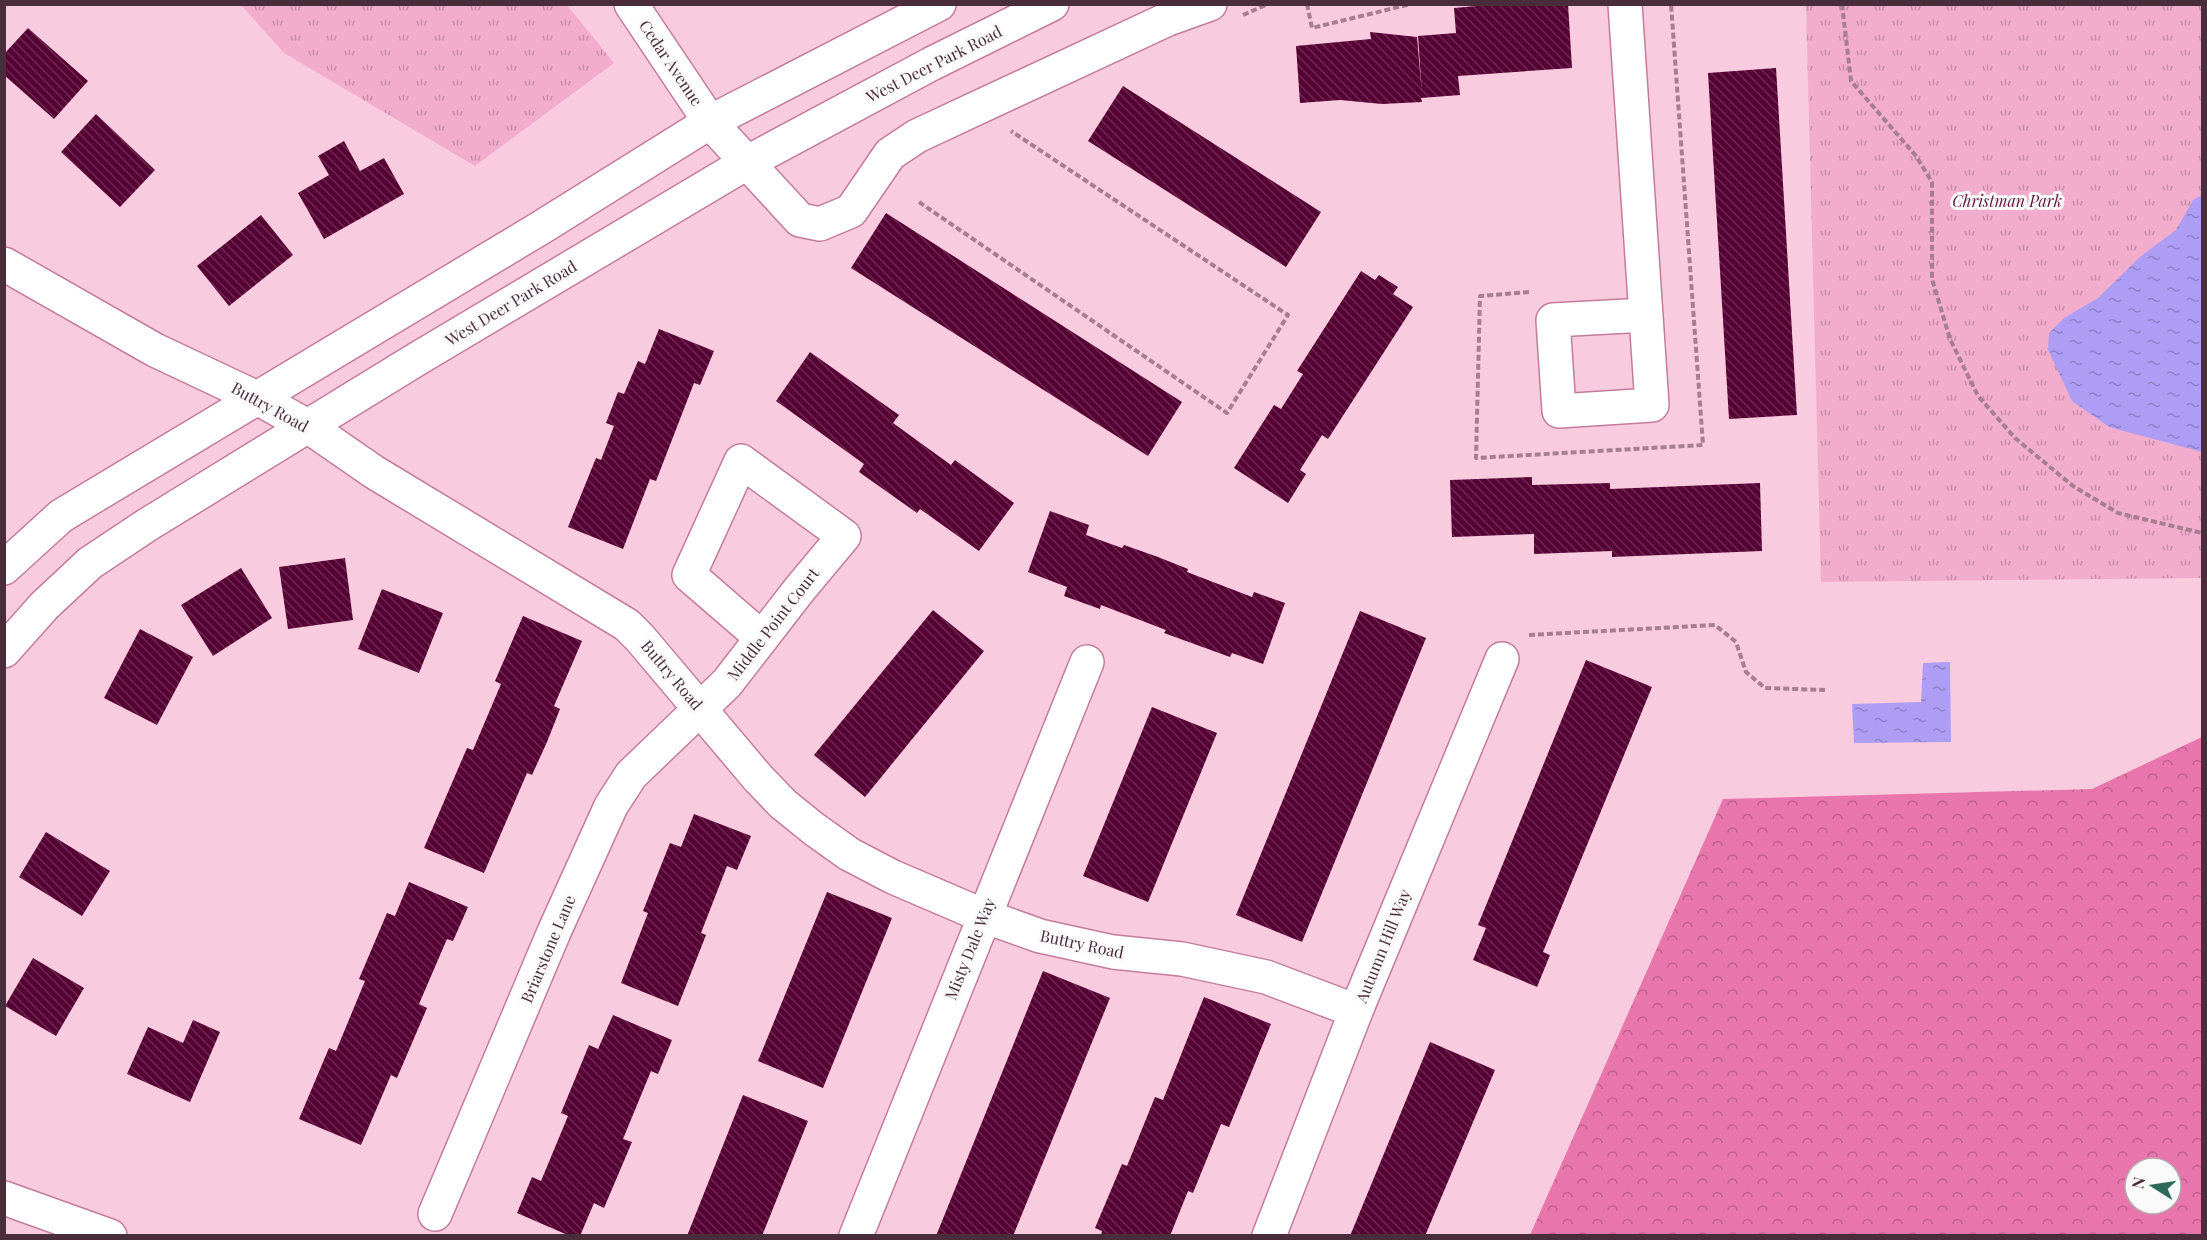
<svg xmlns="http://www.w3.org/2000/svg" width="2207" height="1240" viewBox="0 0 2207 1240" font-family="'Playfair Display',serif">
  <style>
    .forest { fill: url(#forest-crowns); fill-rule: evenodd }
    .park { fill: url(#park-tufts) }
    .water { fill: url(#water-ripples) }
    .building { fill: url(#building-back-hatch) }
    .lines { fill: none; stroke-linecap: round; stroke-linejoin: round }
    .minor-casing { stroke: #c37d9c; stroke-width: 36 }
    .major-casing { stroke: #c37d9c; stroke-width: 36 }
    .path { stroke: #a57f8f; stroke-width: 4; stroke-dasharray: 6 3; stroke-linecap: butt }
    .minor { stroke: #fff; stroke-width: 33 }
    .major { stroke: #fff; stroke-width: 33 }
    .labels { text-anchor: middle; stroke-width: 6; stroke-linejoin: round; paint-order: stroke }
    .street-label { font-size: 16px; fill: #4a2d3a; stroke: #fafafa }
    .park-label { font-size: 16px; font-style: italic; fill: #5f173e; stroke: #fafafa }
  </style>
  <defs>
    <pattern id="forest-crowns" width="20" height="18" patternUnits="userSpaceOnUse" patternTransform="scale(1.5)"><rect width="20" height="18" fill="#e875ac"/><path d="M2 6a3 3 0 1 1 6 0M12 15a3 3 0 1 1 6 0" fill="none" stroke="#be608d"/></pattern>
    <pattern id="park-tufts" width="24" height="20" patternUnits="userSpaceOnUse" patternTransform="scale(1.5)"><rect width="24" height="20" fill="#f3adcc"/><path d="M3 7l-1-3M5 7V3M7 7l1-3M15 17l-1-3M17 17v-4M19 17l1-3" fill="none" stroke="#c78da7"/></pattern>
    <pattern id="water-ripples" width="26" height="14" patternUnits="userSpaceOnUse" patternTransform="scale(1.5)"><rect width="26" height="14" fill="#ad9df4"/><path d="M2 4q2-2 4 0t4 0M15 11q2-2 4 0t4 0" fill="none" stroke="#8f80c7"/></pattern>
    <pattern id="building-back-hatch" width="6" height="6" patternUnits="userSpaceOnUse" patternTransform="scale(1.5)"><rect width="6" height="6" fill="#560134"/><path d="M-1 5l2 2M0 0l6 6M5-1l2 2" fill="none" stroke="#6d2751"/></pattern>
  </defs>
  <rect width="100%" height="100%" fill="#f9cbde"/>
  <!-- forest -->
  <path class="forest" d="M2202,737v498h-672l193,-436 369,-10zM2135,1168h36v36h-36z"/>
  <!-- park -->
  <g class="park">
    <path d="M241,5h326l47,58 -139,103 -191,-113z"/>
    <path d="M1806,5h396v573l-381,4z"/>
  </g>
  <!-- water -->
  <g class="water">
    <path d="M2202,195v257l-93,-25 -37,-26 -24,-51 1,-17 15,-15 34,-20 43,-42 35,-26 17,-30z"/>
    <path d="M1950,662l1,80 -97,1 -2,-39 69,-2 2,-39z"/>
  </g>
  <!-- building -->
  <g class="building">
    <path d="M1499,4h69l4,64 -114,8 2,19 -39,3 1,4 -40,2 -42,-4 -40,3 -4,-57 75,-7 -1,-7 47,5 5,57 -4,-58 38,-3 -2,-25z"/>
    <path d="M28,28l60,53 -34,38 -50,-44v-21z"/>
    <path d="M1776,68l21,347 -68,4 -21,-346z"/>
    <path d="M1123,86l198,126 -35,55 -198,-126z"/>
    <path d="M96,114l59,56 -35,37 -59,-55z"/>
    <path d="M344,141l16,30 24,-13 20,36 -80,45 -26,-46 31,-18 -11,-19z"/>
    <path d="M886,213l296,189 -34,54 -297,-188z"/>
    <path d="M261,215l32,40 -64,51 -32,-40z"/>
    <path d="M1361,271l14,9 4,-5 19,12 -5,7 20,13 -85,132 -6,-4 -22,35 6,4 -18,29 -54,-35 40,-63 7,4 22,-35 -6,-3z"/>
    <path d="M659,329l55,22 -14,34 -6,-2 -38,98 -6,-2 -27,70 -55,-22 28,-69 5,2 13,-34 -8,-3 12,-31 6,2 14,-33 7,3z"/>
    <path d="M810,352l89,63 -6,8 58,42 4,-5 59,43 -35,48 -59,-42 -3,4 -58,-41 5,-8 -88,-63z"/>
    <path d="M1532,477v8l78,-2v6l150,-6 2,68 -150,6v-6l-78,3v-20l-82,3 -2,-57z"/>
    <path d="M1050,511l39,14 -3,10 36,13 2,-3 34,12 30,12 -1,3 65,25 2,-5 31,11 -22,61 -31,-11 -2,4 -66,-24 2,-3 -65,-25 -1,4 -36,-13 3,-9 -39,-15z"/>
    <path d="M345,558l8,62 -65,9 -9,-62z"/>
    <path d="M241,568l31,50 -59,38 -32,-51z"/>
    <path d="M382,589l61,24 -24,60 -61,-24z"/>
    <path d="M933,610l51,41 -119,146 -51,-42z"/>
    <path d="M1360,611l66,27 -124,304 -66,-27z"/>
    <path d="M523,616l59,25 -28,65 6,3 -13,33 -15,33 -5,-2 -43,100 -60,-25 43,-100 6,2 28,-66 -6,-3z"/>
    <path d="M140,629l53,28 -36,68 -53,-27z"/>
    <path d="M1586,660l66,27 -109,265 7,3 -13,32 -64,-27 13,-32 -8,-3z"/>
    <path d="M1152,707l65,26 -69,169 -65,-26z"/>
    <path d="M694,814l57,22 -14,34 -10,-4 -26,67 5,2 -28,71 -57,-23 27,-70 -5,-2 27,-68 11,4z"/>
    <path d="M46,832l64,39 -28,45 -63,-39z"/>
    <path d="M409,882l59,25 -15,34 -6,-2 -28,65 8,4 -30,70 -6,-3 -30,70 -62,-26 30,-71 7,3 29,-70 -6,-2 28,-66 8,3z"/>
    <path d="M827,892l65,26 -69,170 -65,-27z"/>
    <path d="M33,958l51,30 -28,48 -51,-30z"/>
    <path d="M1043,971l67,27 -97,238h-77z"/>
    <path d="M1204,997l67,27 -42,103 -8,-3 -28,69 -5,-2 -18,45h-69l1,-5 -7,-3 27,-64 5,2 28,-69 8,3z"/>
    <path d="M613,1015l59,25 -14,34 -7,-3 -28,68 9,3 -28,66 -10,-5 -14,33h-10l-53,-23 15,-36 9,4 27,-65 -7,-3 28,-68 9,4z"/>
    <path d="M193,1020l27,12 -30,70 -63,-28 21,-47 35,16z"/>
    <path d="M1430,1042l65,28 -70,166h-75z"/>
    <path d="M743,1095l65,26 -46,115h-75z"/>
  </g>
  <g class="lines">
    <defs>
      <g id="minor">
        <path d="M631,4l79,118 90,98 20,4 31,-13 39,-57 27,-18 251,-117 42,-15"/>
        <path d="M1625,4l27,401 -93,6 -6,-91 93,-5"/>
        <path d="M4,264l151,86 104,49 50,28 65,45 253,153 13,13 118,140 25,26 31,25 35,25 44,23 91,39 56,20 73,16 69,7 84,18 90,34"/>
        <path d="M4,568l57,-52 481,-289 168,-105 229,-118"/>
        <path d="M4,651l40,-45 46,-43 57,-38 270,-166 331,-197 183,-98 121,-60"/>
        <path d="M435,1214l119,-282 57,-126 20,-31 96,-92 72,-93 45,-54 -103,-75 -52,114 73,63"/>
        <path d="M856,1236l231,-574"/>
        <path d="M1269,1236l87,-225 146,-352"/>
      </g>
      <path id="major" d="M4,1198l106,38"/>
    </defs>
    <!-- minor casing -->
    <use href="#minor" class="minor-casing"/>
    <!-- major casing -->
    <use href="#major" class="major-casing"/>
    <!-- path -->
    <g class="path">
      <path d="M1307,4l5,24 99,-24"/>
      <path d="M1842,4l9,77 65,75 16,26v97l18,60 28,57 37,42 58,48 45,27 84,20"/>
      <path d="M1243,15l25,-11"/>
      <path d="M919,202l308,211 61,-98 -277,-184"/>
      <path d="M1529,292l-49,4 -4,162 227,-13 -32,-441"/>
      <path d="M1529,635l186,-10 21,17 10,30 19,16 60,2"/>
    </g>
    <!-- minor -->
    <use href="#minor" class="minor"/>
    <!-- major -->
    <use href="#major" class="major"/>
  </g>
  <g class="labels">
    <!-- street labels -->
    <g class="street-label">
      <text transform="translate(671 63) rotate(56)" y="6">Cedar Avenue</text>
      <text transform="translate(934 64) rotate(-27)" y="6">West Deer Park Road</text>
      <text transform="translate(511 303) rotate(-31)" y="6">West Deer Park Road</text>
      <text transform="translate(270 407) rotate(29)" y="6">Buttry Road</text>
      <text transform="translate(773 624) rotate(-52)" y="6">Middle Point Court</text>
      <text transform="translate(672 675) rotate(50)" y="6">Buttry Road</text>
      <text transform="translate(1082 944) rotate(12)" y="6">Buttry Road</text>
      <text transform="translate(1383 946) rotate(-68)" y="6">Autumn Hill Way</text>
      <text transform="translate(548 949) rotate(-67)" y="6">Briarstone Lane</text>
      <text transform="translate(970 949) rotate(-68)" y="6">Misty Dale Way</text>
    </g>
    <!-- park labels -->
    <g class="park-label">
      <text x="2007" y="207">Christman Park</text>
    </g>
  </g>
  <!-- border -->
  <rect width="2207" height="1240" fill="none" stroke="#4a2d3a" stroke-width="12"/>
  <!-- north arrow -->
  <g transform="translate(2153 1186) rotate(282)"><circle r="28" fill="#fafafa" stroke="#b4a8ad" stroke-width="1.5"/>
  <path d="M0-4.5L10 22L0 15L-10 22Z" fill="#2c6b59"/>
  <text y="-9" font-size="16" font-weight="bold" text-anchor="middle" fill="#4a2d3a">N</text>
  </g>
</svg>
